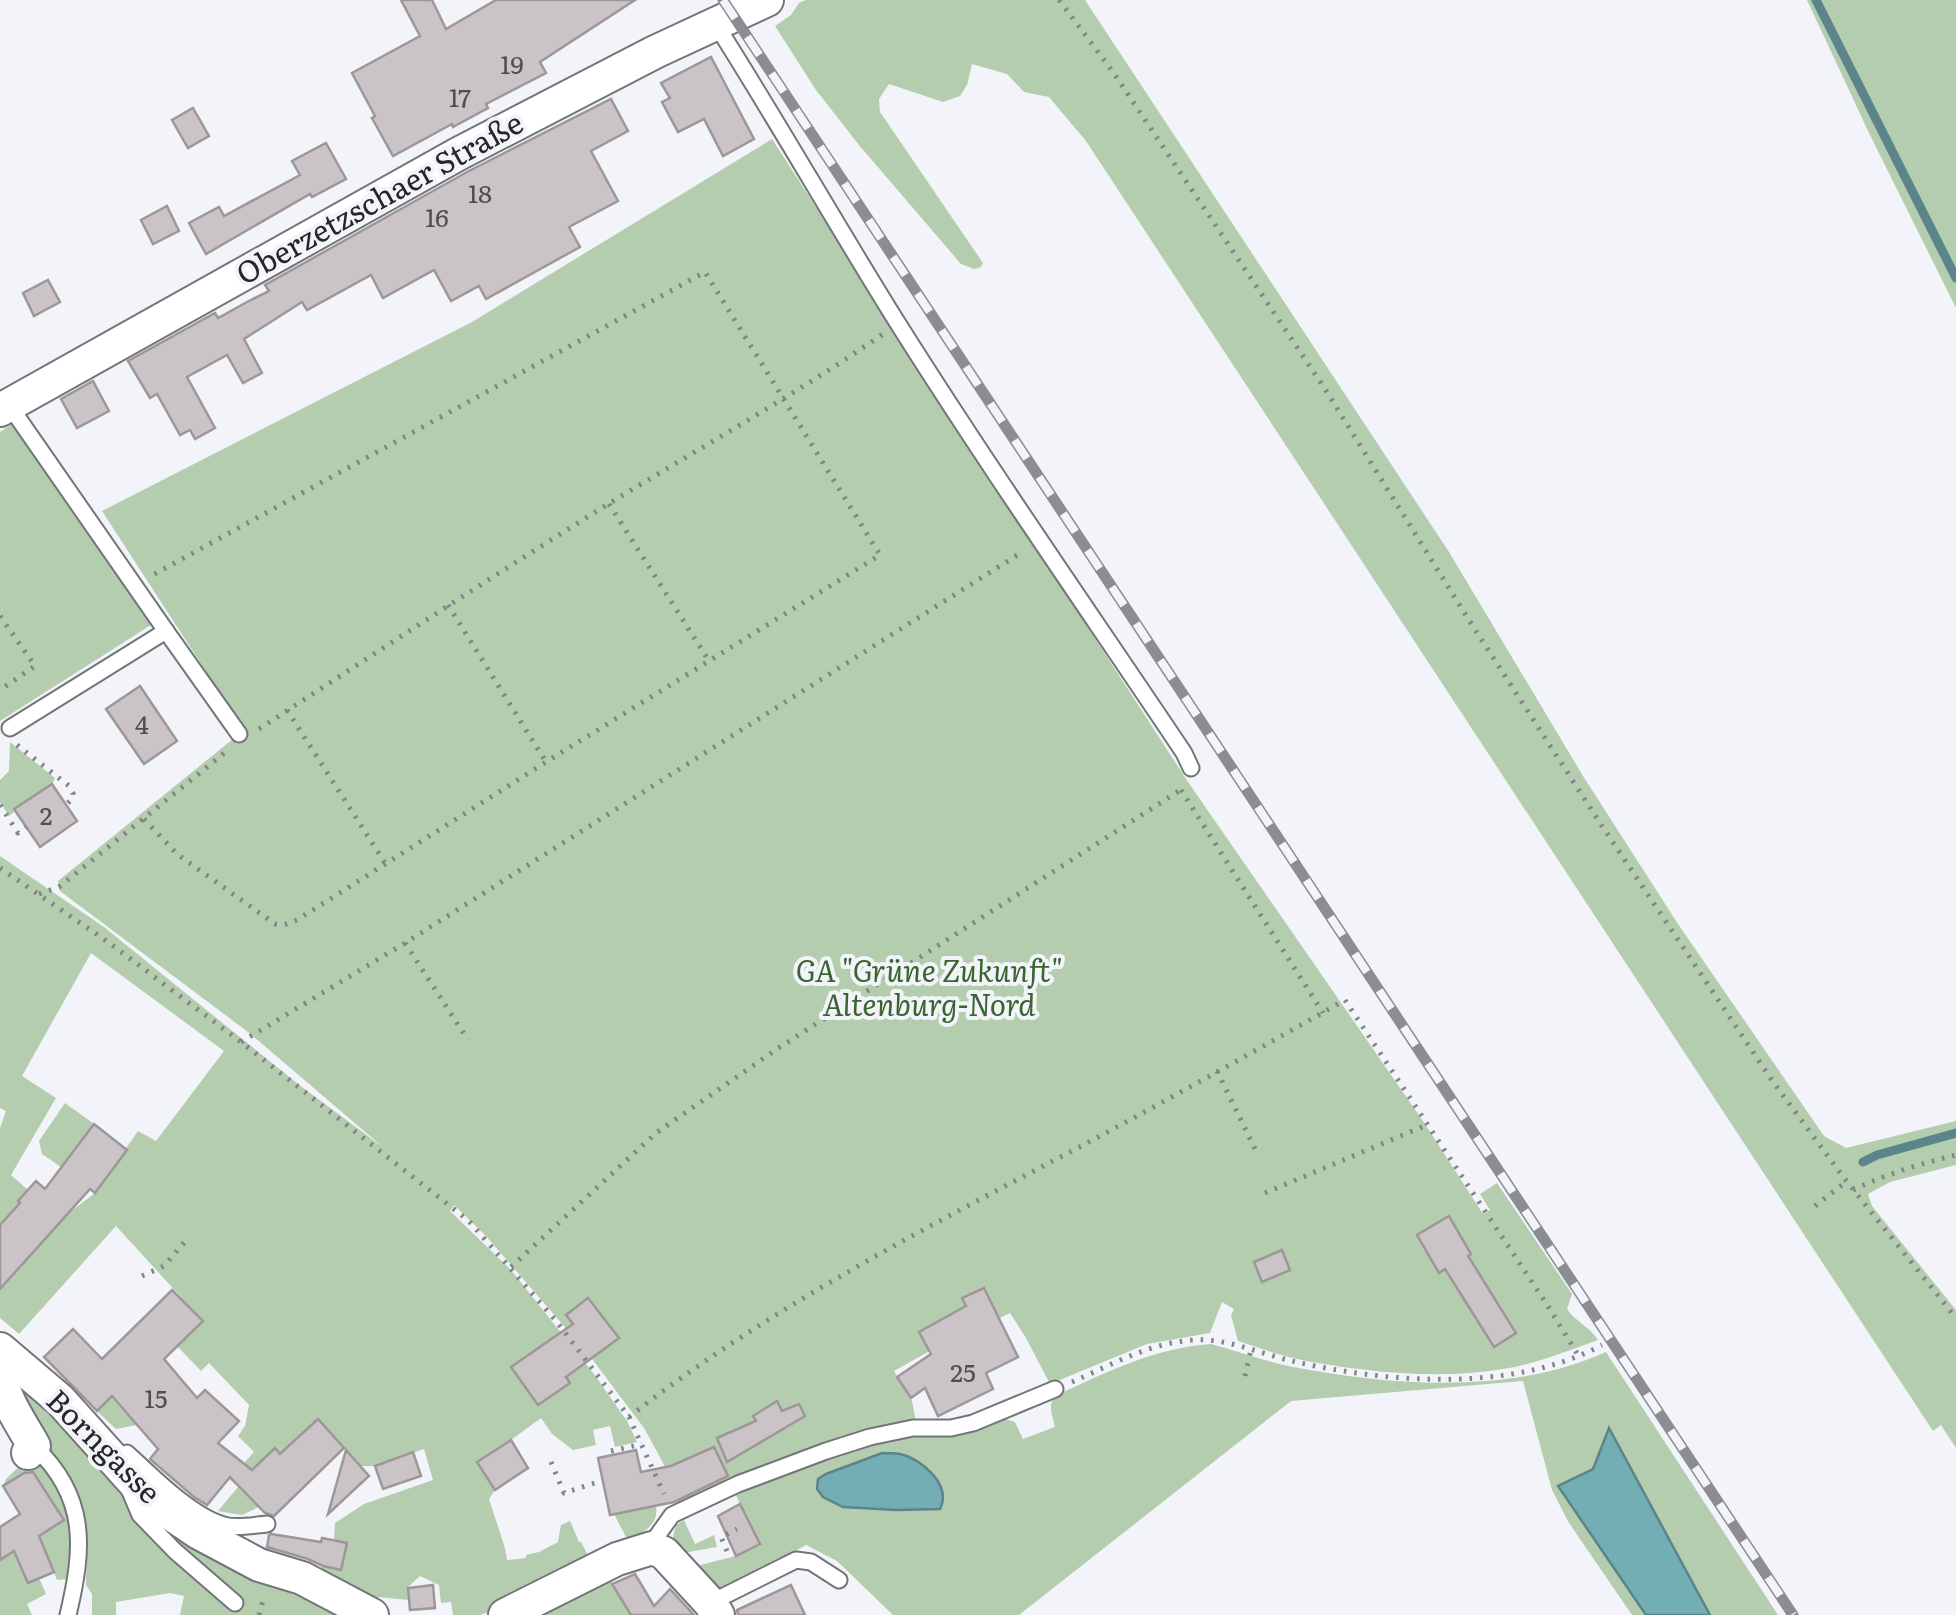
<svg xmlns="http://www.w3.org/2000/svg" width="1956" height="1615" viewBox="0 0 1956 1615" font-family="Literata,serif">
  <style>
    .green { fill: #b4cdae; fill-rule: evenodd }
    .water { fill: #73aeb5; stroke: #5c858b; stroke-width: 2.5 }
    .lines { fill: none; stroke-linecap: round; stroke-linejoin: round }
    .stream { stroke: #5c858b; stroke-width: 9 }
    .building { fill: #cac4c6; stroke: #9d9799; stroke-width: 2.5 }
    .lane-casing { stroke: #737579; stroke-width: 19 }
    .street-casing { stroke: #737579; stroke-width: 36 }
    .path { stroke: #828487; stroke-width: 5; stroke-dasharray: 2.5 8; stroke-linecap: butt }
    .lane { stroke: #fff; stroke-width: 15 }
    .street { stroke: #fff; stroke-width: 32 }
    .rail-casing { stroke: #8b8d90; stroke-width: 11 }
    .rail { stroke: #f2f4f9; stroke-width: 8; stroke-dasharray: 22; stroke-linecap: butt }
    .labels { text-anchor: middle; stroke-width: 8; stroke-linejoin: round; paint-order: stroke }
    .number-label { font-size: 25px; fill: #4e4e50 }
    .street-label { font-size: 30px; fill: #252628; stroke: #f2f4f9 }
    .park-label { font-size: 30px; font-style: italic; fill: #3a6430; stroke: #f2f4f9 }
  </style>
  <rect width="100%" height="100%" fill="#f2f4f9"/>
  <!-- green -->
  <g class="green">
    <path d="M806,0h279l364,552 134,224 95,148 146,212 22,12 110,-27v44l-66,17 -22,12 4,12 84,104v138l-15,-23 -8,6 -847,-1290 -37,-44 -25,-5 -17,-18 -35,-10 -5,21 -7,11 -17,6 -54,-18 -10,15 1,13 103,151 -2,4 -7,2 -13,-5 -102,-119 -43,-55 -41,-64 16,-11 8,-12z"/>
    <path d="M1807,0h149v308l-87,-175z"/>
    <path d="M772,139l416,643 237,342 58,90 7,-4 -10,-16 17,-11 75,111 -5,15c9,13 23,18 31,31 -31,11 -62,24 -95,29 -66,11 -141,3 -206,-10 -20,-4 -39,-12 -59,-18l-7,-26 3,-6 -12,-7 -12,31 -63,11 -97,40 -24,-46 -16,-25 -82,39 -34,19 18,30 4,21 -143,41 -95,39 -6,-4 7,-6 -35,-64 -55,-73 -103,-119 -32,-31 -4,6 61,59 83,104 33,47 10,21 -22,5 -5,-21 -17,4 3,15 -23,5 -21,-16 -11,-16 -30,22 -16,50 -6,9 16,49 2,12 19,-2v-3l13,-3 19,-10 3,-17 9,-4 9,21h2l11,21 -97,47 -15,5h-27l-2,-13 -10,1 -2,-18 -19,-9 -13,12 1,12 -30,-3 -3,11 -54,-33 1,-9 19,3 6,-26 -13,-3 1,-17 29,-19 69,-24 -9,-31 -49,17h-15l-42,-46 -38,34 -6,-6 -19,19 4,40 -17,8 -24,-4 20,-24 -9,-8 25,-27 -16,-16 7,-10 4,-21 -40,-42 -8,8 -24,-25 26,-25 -87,-95 -97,108 -19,-16v-29l70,-77 25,-19 43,-62 18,10 68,-90 -133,-98 -69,123 34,22 -45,77 17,15 -10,11 2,2 -20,22v-97l6,-17 -6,-3v-252l104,71 194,157 86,64 -136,-116 -188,-141 -2,-10 186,-151 -142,-219 370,-189z"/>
    <path d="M12,424l12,13 127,188 -151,96v-289z"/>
    <path d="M10,742l45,36 -3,6 -37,25v2l-6,5 -9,-14v-22l9,-9z"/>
    <path d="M65,1103l29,21 -33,43 -19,-13 -3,-13z"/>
    <path d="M1211,1344c27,7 55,18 82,23 101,19 218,28 313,-15l172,263h-146l-63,-92 -17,-33 -29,-109 -232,20 -272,214h-126l-56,-54 -31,-16 -91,51 -27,-28 48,-12 23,-11 -23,-50 41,-19 98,-35 100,-12 30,-10 10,3 8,17 32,-12c-3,-13 -9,-25 4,-33 50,-23 96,-46 152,-50zM882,1453l21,1 -86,35 1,-10 8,-5z"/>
    <path d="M22,1384l113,111 219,120h-174l4,-19 -14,-3 -54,9v13h-24v-21l-6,-9 1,-51 -5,-26 -13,-31 -27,-39 -22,-49z"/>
    <path d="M111,1397l26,28 -21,4 -19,-18z"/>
    <path d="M23,1463h16l26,36 9,36 -7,44 -10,1 -12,-29 -26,11 8,21 12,-5 7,16 -19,10 5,11h-32v-55l63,-40 -32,-51 -28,17 3,-7z"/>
    <path d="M656,1505c3,21 -12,26 -28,36l-16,-31z"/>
    <path d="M684,1520l11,24 19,-9 3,12 -40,7c-5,-11 -5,-17 -1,-29z"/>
    <path d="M610,1580l13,22 22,13h-100l-1,-9z"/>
  </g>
  <!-- water -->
  <g class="water">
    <path d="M1609,1428l101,187h-64l-88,-129 35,-17z"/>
    <path d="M882,1453c6,0 12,0 18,1 22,5 52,31 40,55l-44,1 -53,-3 -20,-10 -6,-8 1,-10 8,-5z"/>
  </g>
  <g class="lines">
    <!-- stream -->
    <g class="stream">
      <path d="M1816,0l140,278"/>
      <path d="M1863,1162l14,-7 79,-22"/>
    </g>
  </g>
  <!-- building -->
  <g class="building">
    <path d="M401,0h31l14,29 50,-29h139l-95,62 6,11 -60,31 2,4 -35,19 -1,-3 -59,32 -21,-38 3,-2 -23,-43 68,-37z"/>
    <path d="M711,57l43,82 -31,17 -19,-37 -26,13 -16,-30 8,-4 -9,-15z"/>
    <path d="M611,99l17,32 -37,20 27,50 -49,26 11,20 -94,52 -7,-13 -28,15 -17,-31 -51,28 -12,-23 -64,35 -5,-8 -58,37 18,34 -19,10 -16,-28 -40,22 28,51 -20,11 -5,-9 -10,5 -23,-41 -7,4 -22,-37 87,-48 3,5 29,-16 22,-11 -4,-6 202,-113z"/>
    <path d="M193,108l16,28 -21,12 -16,-28z"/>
    <path d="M326,143l20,36 -34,18 -2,-3 -104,60 -17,-31 30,-16 5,9 76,-41 -8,-14z"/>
    <path d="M167,206l12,25 -26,13 -12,-24z"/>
    <path d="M48,280l12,22 -26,14 -11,-23z"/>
    <path d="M93,381l16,30 -32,17 -16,-29z"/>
    <path d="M140,686l37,55 -33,23 -38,-55z"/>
    <path d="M52,784l25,37 -37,26 -26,-38z"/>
    <path d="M94,1124l33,26 -32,43 -5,-4 -90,100v-64l20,-22 -2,-2 18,-20 9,8z"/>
    <path d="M1449,1216l22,38 -3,2 48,77 -22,14 -49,-78 -6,4 -22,-38z"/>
    <path d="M1282,1250l8,20 -28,12 -8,-20z"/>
    <path d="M984,1288l34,69 -32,16 7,16 -55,27 -13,-28 -14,10 -14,-21 34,-23 -12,-22 47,-26 -4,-8z"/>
    <path d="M172,1290l31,31 -39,38 33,39 8,-8 34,31 -21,22 34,27 23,-22 5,6 38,-35 26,29 -70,68 -9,-3 -35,-36 -23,28 -13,-8 -44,-38 8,-10 -46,-53 -15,15 -53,-54 29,-28 29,30z"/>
    <path d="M588,1298l31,40 -53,39 4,6 -32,22 -27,-38 62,-43 -7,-9z"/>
    <path d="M777,1401l5,10 17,-7 6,12 -78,46 -10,-24 39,-17 -3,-5z"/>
    <path d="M511,1440l17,28 -33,22 -18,-28z"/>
    <path d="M714,1447l14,29 -54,26 -64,13 -12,-57 38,-8 5,22 30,-6z"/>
    <path d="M346,1450l23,26 -41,38z"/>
    <path d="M413,1452l8,24 -38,13 -8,-23z"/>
    <path d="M33,1472l31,48 -25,16 15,36 -26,11 -14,-32 -14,9v-33l20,-13 -17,-28 21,-13z"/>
    <path d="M740,1504l20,40 -24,12 -18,-40z"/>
    <path d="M271,1534l50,8 1,-4 25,5 -6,27 -18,-4 -15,-7 -41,-12 2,-12z"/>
    <path d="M635,1574l19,32 16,-17 24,26h-63l-19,-31z"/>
    <path d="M433,1585l2,23 -25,2 -2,-22z"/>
    <path d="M791,1585l14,30h-67l-1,-5z"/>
  </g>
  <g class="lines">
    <defs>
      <g id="lane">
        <path d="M715,23c63,99 120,200 182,299 92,146 191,288 287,431l7,15"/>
        <path d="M9,405l157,226 -156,97"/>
        <path d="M166,631l73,103"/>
        <path d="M34,1446c54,51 50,102 34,169"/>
        <path d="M127,1453c24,22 68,67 101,73 12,2 27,-1 39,-2"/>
        <path d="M129,1489l11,26 35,36 60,52"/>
        <path d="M652,1548l5,-12 15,-21 66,-31 88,-33 44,-14 43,-9h38l22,-5 82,-34"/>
        <path d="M710,1603l86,-43 15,2 28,18"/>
      </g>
      <g id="street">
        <path d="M0,410l458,-256 197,-102 112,-52"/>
        <path d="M0,1349l60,51 80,89 28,23 31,21 60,32 43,13 70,37"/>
        <path d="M0,1372c3,26 21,51 34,74l-6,7"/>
        <path d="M505,1615l112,-56 35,-11 12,5 46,50 8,12"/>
      </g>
    </defs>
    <!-- lane casing -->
    <use href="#lane" class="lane-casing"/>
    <!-- street casing -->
    <use href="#street" class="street-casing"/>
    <!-- path -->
    <g class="path">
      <path d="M1059,0l54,72 212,317 147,236 128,198 171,256 73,99 112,140"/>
      <path d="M609,504l100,157"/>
      <path d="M448,605l98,157"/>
      <path d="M0,616l35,50 -35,24"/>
      <path d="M287,710l98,153"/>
      <path d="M259,729c115,-75 229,-150 346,-223 93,-57 188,-110 278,-172"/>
      <path d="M17,745l52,41 4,7v5l-7,7"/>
      <path d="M1181,790l142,223"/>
      <path d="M0,805l18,28 8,-6"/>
      <path d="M144,819l33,35 98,70 9,1 13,-5 249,-158 334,-207 -175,-283 -554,304"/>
      <path d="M0,868l108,74 133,100 228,179 88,101 72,95 35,77"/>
      <path d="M39,894l20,-7 169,-137"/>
      <path d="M405,943l63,97"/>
      <path d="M241,1042l164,-99 617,-391"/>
      <path d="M1217,1071l41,84"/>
      <path d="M1853,1190c33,-16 67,-26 103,-35"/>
      <path d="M1265,1193l164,-69"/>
      <path d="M1815,1206l28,-22 1,-6"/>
      <path d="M511,1267l145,-134 121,-84 405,-260"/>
      <path d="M142,1276l22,-10 25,-29"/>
      <path d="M1245,1376l6,-26"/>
      <path d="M1072,1382c39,-17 79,-40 123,-42 32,-2 66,14 97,21 96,22 220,32 310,-16"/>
      <path d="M629,1417c135,-106 292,-187 443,-266 92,-49 183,-100 273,-151l201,303 32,52"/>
      <path d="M611,1451l31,-7"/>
      <path d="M551,1462l13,31 31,-10"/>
      <path d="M727,1551l-6,-14 16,-8"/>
      <path d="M259,1615l5,-19"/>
    </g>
    <!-- lane -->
    <use href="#lane" class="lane"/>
    <!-- street -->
    <use href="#street" class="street"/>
    <defs>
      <path id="rail" d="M723,0l1070,1615"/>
    </defs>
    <!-- rail casing -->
    <use href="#rail" class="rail-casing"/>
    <!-- rail -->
    <use href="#rail" class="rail"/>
  </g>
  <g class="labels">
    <!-- number labels -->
    <g class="number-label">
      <text x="512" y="74">19</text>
      <text x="460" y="107">17</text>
      <text x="480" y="203">18</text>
      <text x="437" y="227">16</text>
      <text x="142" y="734">4</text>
      <text x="46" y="825">2</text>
      <text x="963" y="1382">25</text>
      <text x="156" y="1408">15</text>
    </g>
    <!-- street labels -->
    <g class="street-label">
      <text transform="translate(380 199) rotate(-29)" y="10">Oberzetzschaer Straße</text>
      <text transform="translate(103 1447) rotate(45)" y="10">Borngasse</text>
    </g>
    <!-- park labels -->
    <g class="park-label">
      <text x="929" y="982">GA "Grüne Zukunft"<tspan x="929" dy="34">Altenburg-Nord</tspan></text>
    </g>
  </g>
</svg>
